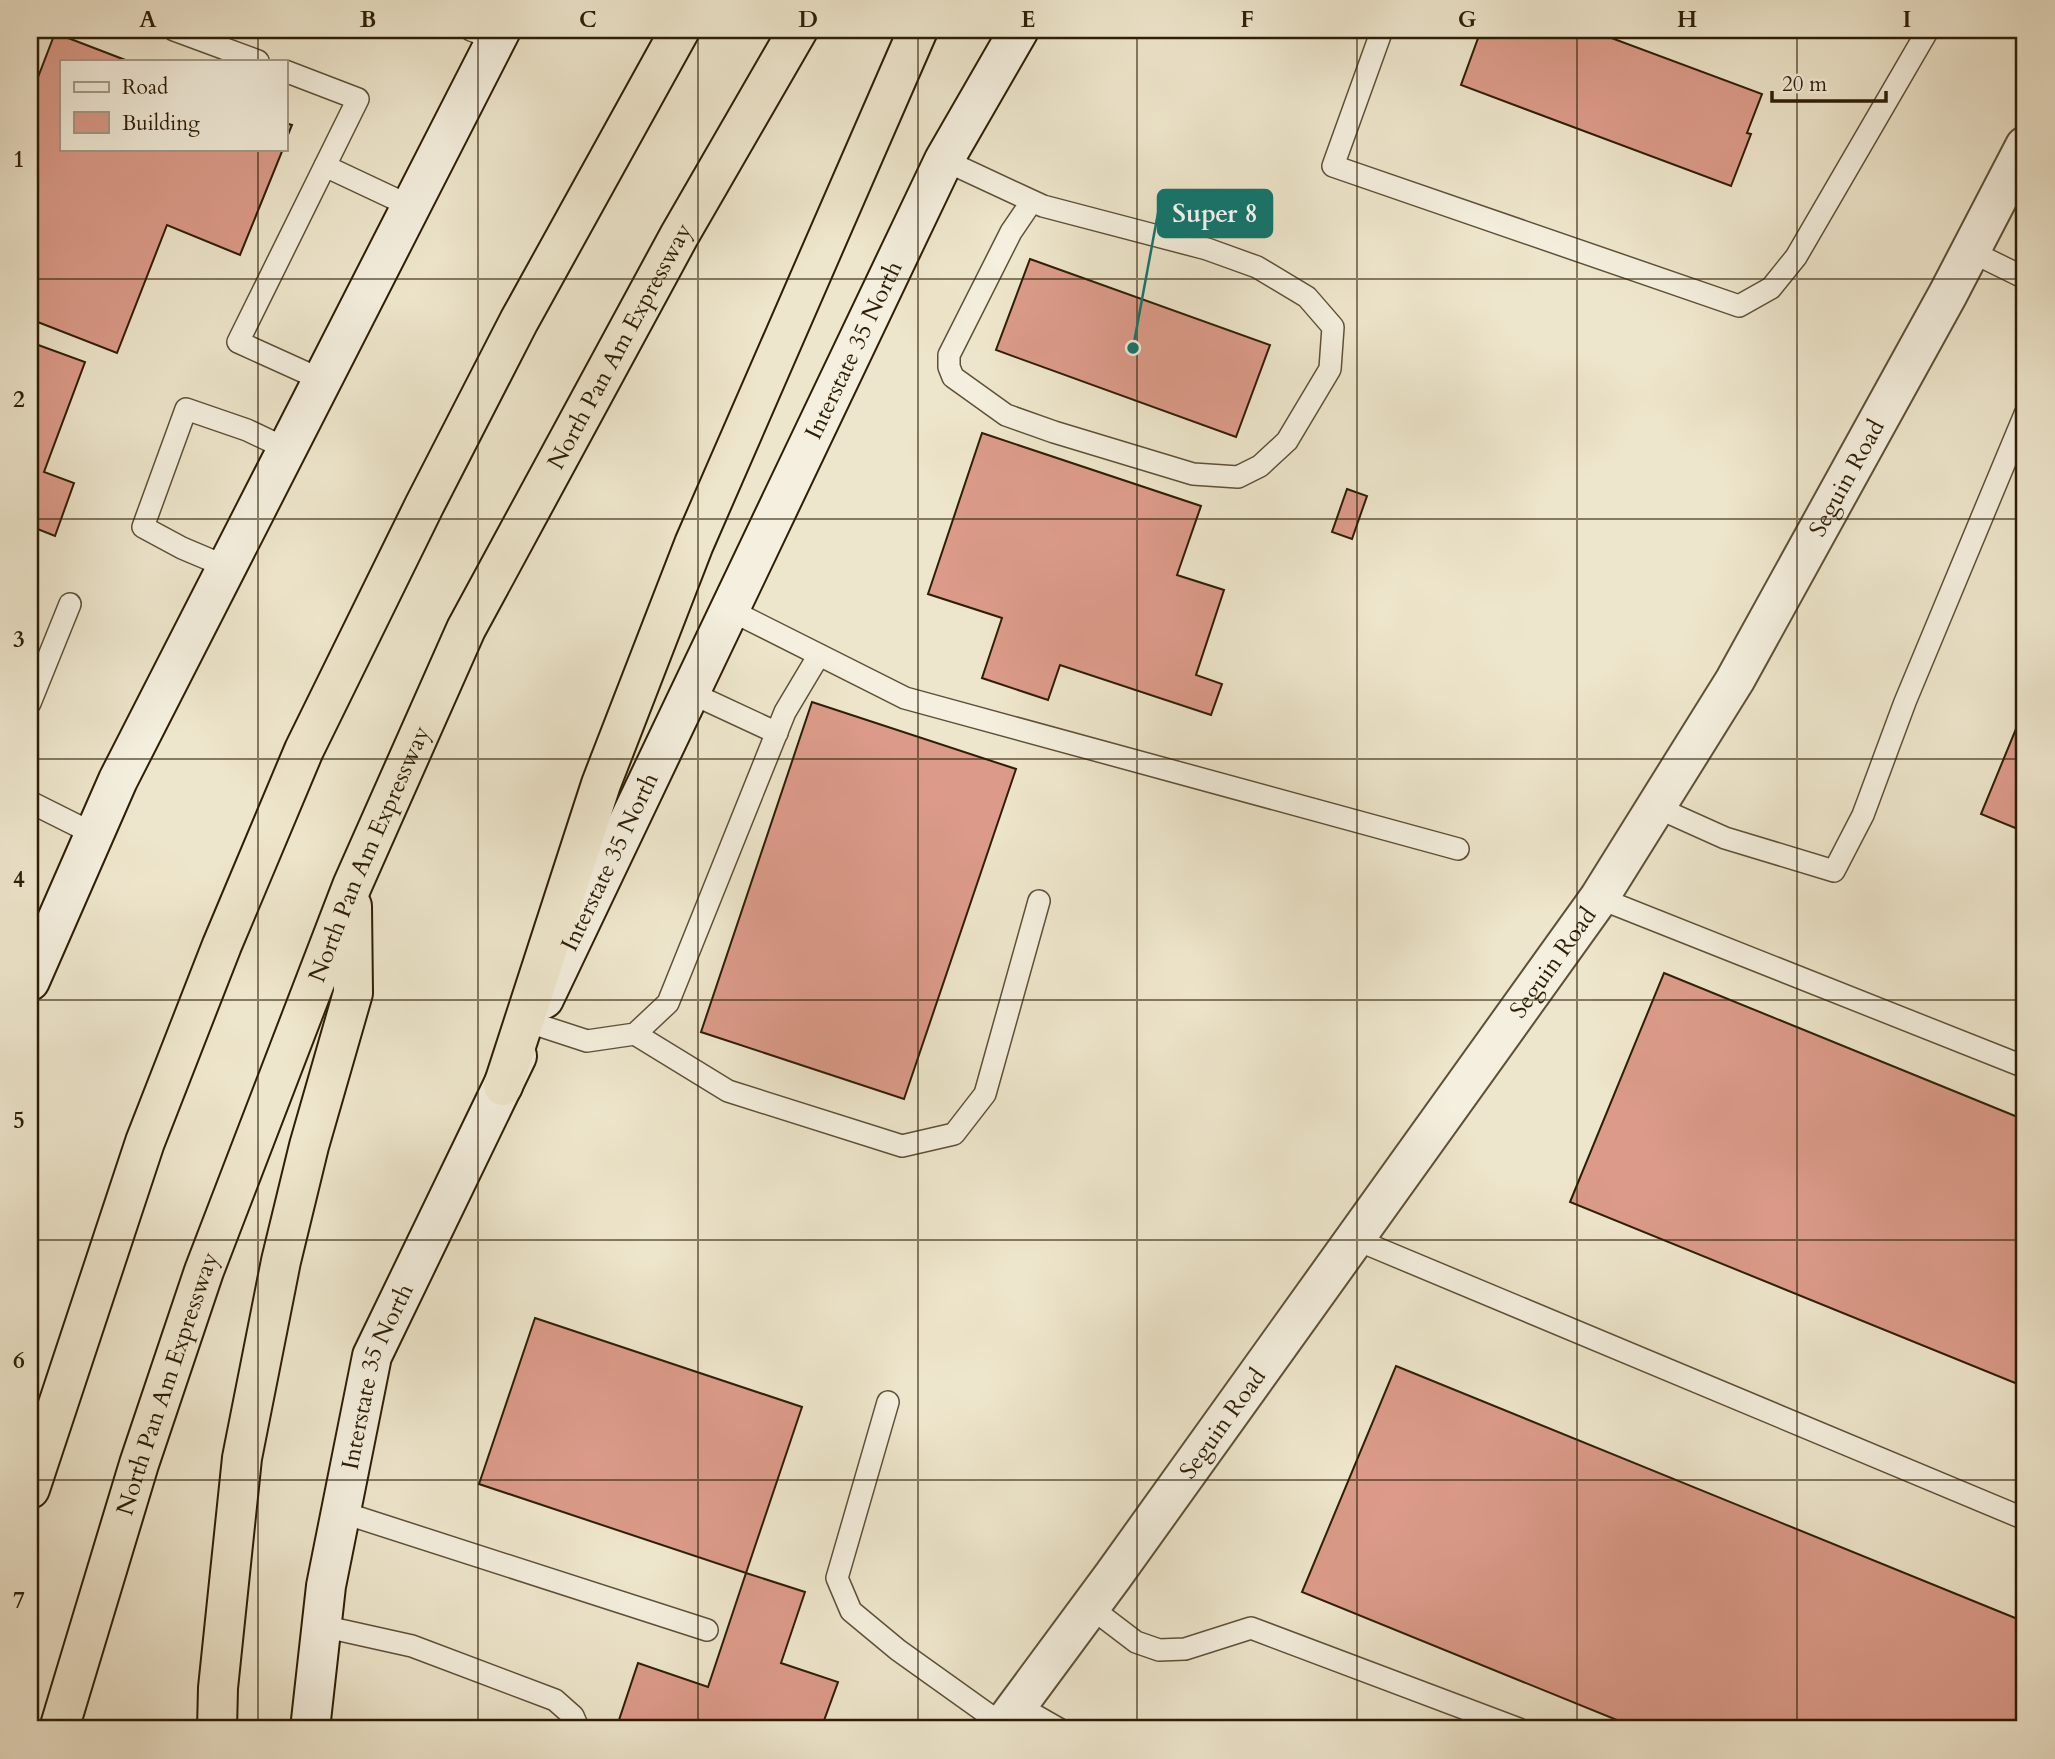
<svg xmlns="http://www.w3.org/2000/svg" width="2055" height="1759" viewBox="0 0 2055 1759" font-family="Cardo,serif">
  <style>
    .building { fill: #dc9b8a; stroke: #2e1e06; stroke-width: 2 }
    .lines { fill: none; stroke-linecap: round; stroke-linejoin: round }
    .lane-casing { stroke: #5e5038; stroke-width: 24 }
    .street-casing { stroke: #5e5038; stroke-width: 42 }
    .secondary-casing { stroke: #2e1e06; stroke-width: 42 }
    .highway-casing { stroke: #2e1e06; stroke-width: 42 }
    .lane { stroke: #f4efde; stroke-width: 21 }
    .street { stroke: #f4efde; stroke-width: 38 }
    .secondary { stroke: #f4efde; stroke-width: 38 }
    .highway { stroke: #eee6cc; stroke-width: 38 }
    .grid { fill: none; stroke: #2e1e06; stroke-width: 2; stroke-opacity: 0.55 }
    .labels { text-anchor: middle; stroke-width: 5; stroke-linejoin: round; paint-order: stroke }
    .street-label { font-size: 24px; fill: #2e1e06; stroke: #f4efde }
    .leader { fill: none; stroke: #0f766e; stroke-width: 2.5 }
    .callout-dot { fill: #0f766e; stroke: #f4efde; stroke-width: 2.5 }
    .callout { fill: #0f766e; stroke: #0f766e; stroke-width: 2.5 }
    .callout-label { font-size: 26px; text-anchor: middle; font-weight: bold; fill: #fff }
    .neatline { fill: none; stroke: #2e1e06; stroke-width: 2.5 }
    .grid-label { font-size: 23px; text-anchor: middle; font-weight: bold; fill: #2e1e06 }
  </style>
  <rect width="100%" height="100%" fill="#eee6cc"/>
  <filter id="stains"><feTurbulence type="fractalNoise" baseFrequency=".00286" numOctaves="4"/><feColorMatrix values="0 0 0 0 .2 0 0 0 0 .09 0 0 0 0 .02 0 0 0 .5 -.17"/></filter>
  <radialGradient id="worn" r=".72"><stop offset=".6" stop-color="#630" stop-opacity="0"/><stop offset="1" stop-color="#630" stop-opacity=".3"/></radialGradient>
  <!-- building -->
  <g class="building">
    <path d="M1481,30h109l172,64 -15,39 4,1 -20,52 -270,-101z"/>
    <path d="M55,33l73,28h-67v88h222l-43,106 -73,-30 -50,128 -87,-34v-221z"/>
    <path d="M285,123l7,2 -7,17z"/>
    <path d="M1030,259l240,86 -34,92 -240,-87z"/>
    <path d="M30,342l55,20 -41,110 30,11 -19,53 -25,-10z"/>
    <path d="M982,433l219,73 -24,69 47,15 -28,85 26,9 -11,31 -151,-50 -12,35 -66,-22 20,-60 -74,-24z"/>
    <path d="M1347,489l20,7 -15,43 -20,-7z"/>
    <path d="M812,702l204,67 -112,330 -203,-67z"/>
    <path d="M2025,707v125l-44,-18z"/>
    <path d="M1664,973l361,147v267l-455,-185z"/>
    <path d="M535,1318l267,89 -56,166 -267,-89z"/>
    <path d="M1396,1366l629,256v107h-386l-337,-137z"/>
    <path d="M746,1573l59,19 -24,71 57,19 -16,44 -16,-5 -2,8h-188l22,-66 70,24z"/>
  </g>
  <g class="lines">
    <defs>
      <g id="lane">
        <path d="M174,30l84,31"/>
        <path d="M471,30l25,9"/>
        <path d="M1382,30l-49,136 406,140 32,-18 25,-31 132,-227"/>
        <path d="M285,71l73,28 -120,243 84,38"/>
        <path d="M944,160l88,41 11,5 164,43 50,18 50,30 26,30 -3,42 -43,72 -27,25 -22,11 -45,-3 -139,-42 -48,-17 -53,-38 -4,-10v-12l62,-123 21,-31"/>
        <path d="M325,166l85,40"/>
        <path d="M1970,251l55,27"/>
        <path d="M227,567l-45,-19 -39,-21 43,-118 61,21 40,19"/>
        <path d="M730,610l175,88 553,151"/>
        <path d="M691,693l86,40"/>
        <path d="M30,703l40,-99"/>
        <path d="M30,802l64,32"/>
        <path d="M1656,807l69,31 109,33 29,-56 42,-113 120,-288"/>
        <path d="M1599,898l426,169"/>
        <path d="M532,1023l55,18 48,-7 33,-31 117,-291 34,-57"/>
        <path d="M635,1034l93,57 174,55 52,-12 31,-40 54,-193"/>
        <path d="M1355,1239l670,280"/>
        <path d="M888,1402l-51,176 14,33 47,39 105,75"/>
        <path d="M341,1512l366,118"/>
        <path d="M1090,1607l46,35 23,8 26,-1 66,-21 268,101"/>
        <path d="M322,1626l90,20 143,54 18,16 3,7 -3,6"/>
        <path d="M1017,1705l42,24"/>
      </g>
      <g id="street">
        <path id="s1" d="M1000,1729l113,-153 486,-678 136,-218 213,-386 77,-148"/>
      </g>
      <g id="secondary">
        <path d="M30,981l88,-201 383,-750"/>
        <path id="s2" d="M544,999l400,-839 75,-130"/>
        <path id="s3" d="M310,1729l16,-143 46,-230 145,-300"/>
      </g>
      <g id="highway">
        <path d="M503,1086l98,-302 93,-240 224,-514"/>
        <path d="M30,1489l115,-347 77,-197 82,-195 120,-244 95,-185 161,-291"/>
        <path id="s4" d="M59,1729l80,-265 65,-193 148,-385 114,-257 213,-393 119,-206"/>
        <path d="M217,1729l1,-41 24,-230 39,-197 28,-115 44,-153 -1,-87"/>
      </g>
    </defs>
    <!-- lane casing -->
    <use href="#lane" class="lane-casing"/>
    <!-- street casing -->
    <use href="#street" class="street-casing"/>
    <!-- secondary casing -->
    <use href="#secondary" class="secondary-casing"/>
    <!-- highway casing -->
    <use href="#highway" class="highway-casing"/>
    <!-- lane -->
    <use href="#lane" class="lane"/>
    <!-- street -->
    <use href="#street" class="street"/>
    <!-- secondary -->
    <use href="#secondary" class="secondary"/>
    <!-- highway -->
    <use href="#highway" class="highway"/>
  </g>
  <!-- grid -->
  <path class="grid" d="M258,30v31M478,30v1699M698,30v1699M918,30v1699M1137,30v1699M1357,30v1699M1577,30v1699M1797,30v1699M258,149v1580M30,279h1995M30,519h1995M30,759h1995M30,1000h1995M30,1240h1995M30,1480h1995"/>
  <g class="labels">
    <!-- street labels -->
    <g class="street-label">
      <text dy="8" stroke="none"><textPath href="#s4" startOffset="1496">North Pan Am Expressway</textPath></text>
      <text dy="8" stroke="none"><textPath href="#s2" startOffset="719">Interstate 35 North</textPath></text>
      <text dy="8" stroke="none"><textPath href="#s1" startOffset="1512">Seguin Road</textPath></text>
      <text dy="8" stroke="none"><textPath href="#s4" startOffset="929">North Pan Am Expressway</textPath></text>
      <text dy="8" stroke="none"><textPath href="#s2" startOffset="152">Interstate 35 North</textPath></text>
      <text dy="8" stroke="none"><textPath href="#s1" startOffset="945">Seguin Road</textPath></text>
      <text dy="8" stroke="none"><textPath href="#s3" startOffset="360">Interstate 35 North</textPath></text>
      <text dy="8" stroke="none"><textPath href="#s4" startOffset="362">North Pan Am Expressway</textPath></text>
      <text dy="8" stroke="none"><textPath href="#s1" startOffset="378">Seguin Road</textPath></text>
    </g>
  </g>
  <!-- callouts -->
  <path class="leader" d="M1133 348L1158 213"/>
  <circle class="callout-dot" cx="1133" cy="348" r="7"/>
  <rect class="callout" x="1158" y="190" width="114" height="47" rx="7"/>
  <g class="callout-label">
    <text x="1215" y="222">Super 8</text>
  </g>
  <!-- margin -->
  <rect width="2055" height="1759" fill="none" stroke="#eee6cc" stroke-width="77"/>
  <!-- legend -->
  <rect x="60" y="60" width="228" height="91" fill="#f4efde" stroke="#a59b88" stroke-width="2"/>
  <rect x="74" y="82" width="35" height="10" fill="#f4efde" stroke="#a59b88" stroke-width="2"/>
  <text x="122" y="94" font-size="21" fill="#2e1e06">Road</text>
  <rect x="74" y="112" width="35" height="21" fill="#dc9b8a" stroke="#a59b88" stroke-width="2"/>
  <text x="122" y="130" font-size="21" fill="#2e1e06">Building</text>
  <!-- scale -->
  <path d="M1772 91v10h114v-10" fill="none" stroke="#2e1e06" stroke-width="3.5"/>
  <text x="1782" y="91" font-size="21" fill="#2e1e06" stroke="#f4efde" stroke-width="5" paint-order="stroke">20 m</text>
  <rect x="38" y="38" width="1978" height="1682" class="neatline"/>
  <g class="grid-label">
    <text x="148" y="27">A</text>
    <text x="368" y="27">B</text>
    <text x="588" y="27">C</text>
    <text x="808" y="27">D</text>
    <text x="1028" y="27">E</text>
    <text x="1247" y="27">F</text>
    <text x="1467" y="27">G</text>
    <text x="1687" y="27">H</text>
    <text x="1907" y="27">I</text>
    <text x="19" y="167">1</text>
    <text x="19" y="407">2</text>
    <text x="19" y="647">3</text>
    <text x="19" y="887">4</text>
    <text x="19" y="1128">5</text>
    <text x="19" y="1368">6</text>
    <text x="19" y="1608">7</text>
  </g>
  <rect width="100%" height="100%" filter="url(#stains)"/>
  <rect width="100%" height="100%" fill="url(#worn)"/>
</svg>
